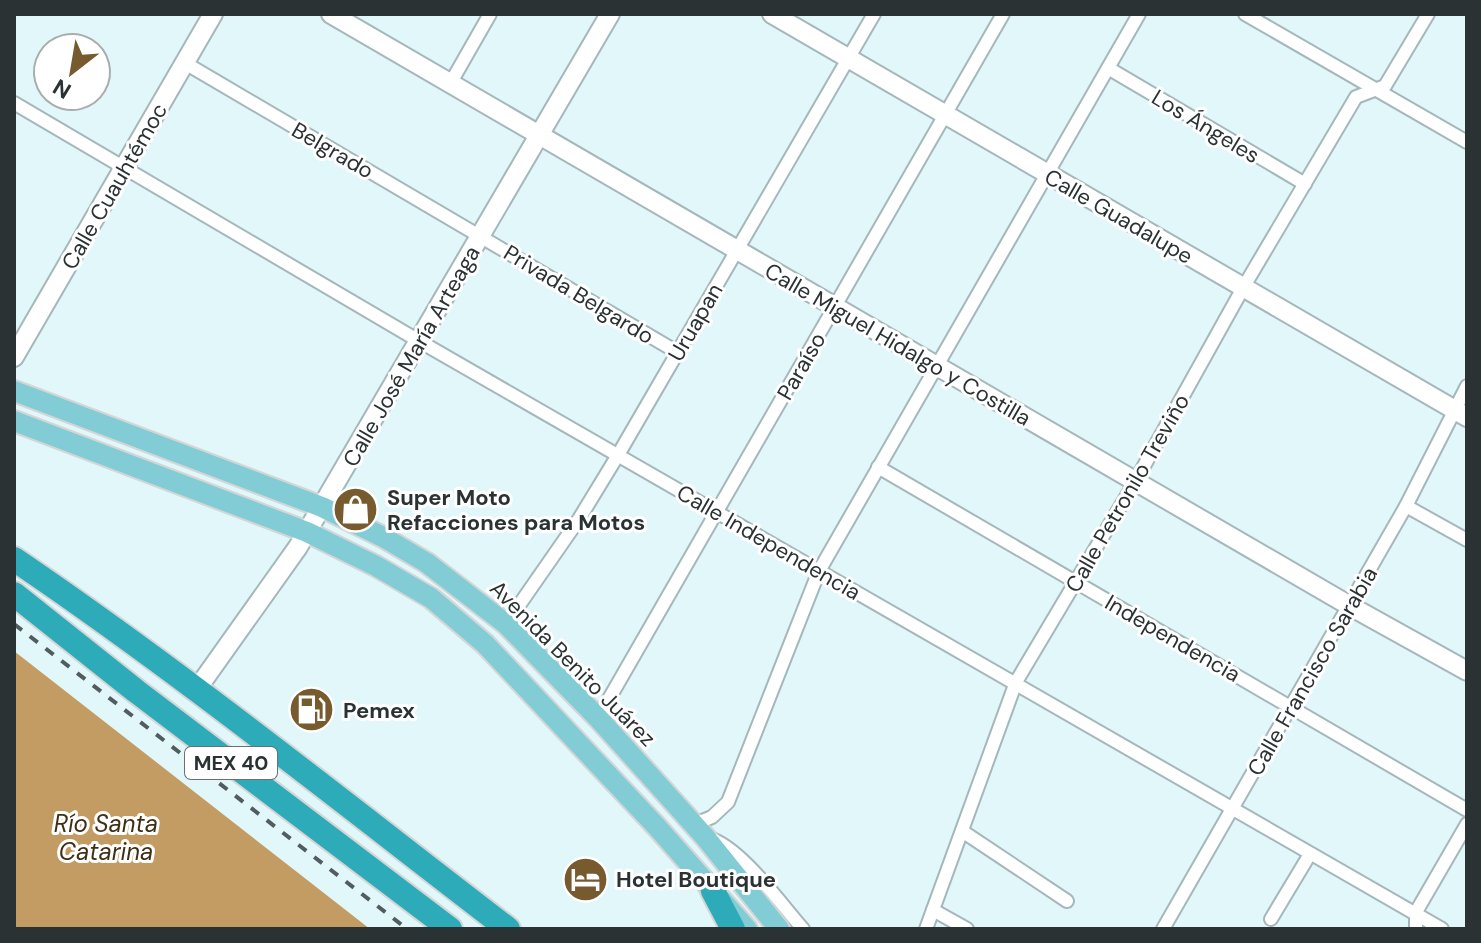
<svg xmlns="http://www.w3.org/2000/svg" width="1481" height="943" viewBox="0 0 1481 943" font-family="'DM Sans',sans-serif">
  <style>
    .water { fill: #c29c62 }
    .shadow { fill: #0003 }
    .building { fill: #a8bcbf }
    .lines { fill: none; stroke-linecap: round; stroke-linejoin: round }
    .street-casing { stroke: #a4b8bb; stroke-width: 16 }
    .secondary-casing { stroke: #a4b8bb; stroke-width: 22 }
    .primary-casing { stroke: #d4d6d6; stroke-width: 24 }
    .highway-casing { stroke: #d4d6d6; stroke-width: 28 }
    .street { stroke: #fff; stroke-width: 12 }
    .secondary { stroke: #fff; stroke-width: 18 }
    .primary { stroke: #82cdd5; stroke-width: 20 }
    .highway { stroke: #2eabb9; stroke-width: 24 }
    .rail { stroke: #515c5e; stroke-width: 4; stroke-dasharray: 10 10; stroke-linecap: butt }
    .labels { text-anchor: middle; stroke-width: 6; stroke-linejoin: round; paint-order: stroke }
    .shield { fill: #fff; stroke: #6a7071; stroke-width: 2 }
    .shield-label { font-size: 20px; font-weight: bold; fill: #2a3234 }
    .street-label { font-size: 22px; fill: #2a3234; stroke: #fff }
    .poi-label { font-size: 22px; font-weight: bold; fill: #2a3234; stroke: #fff; text-anchor: start }
    .water-label { font-size: 24px; font-style: italic; fill: #402f15; stroke: #fff }
  </style>
  <rect width="100%" height="100%" fill="#e2f7fa"/>
  <!-- water -->
  <path class="water" d="M14,651l356,278h-356z"/>
  <!-- shadow -->
  <path class="shadow" d="M327,701l1,2 -16,26 -12,-7 -1,-2z"/>
  <!-- building -->
  <path class="building" d="M314,691l14,8 -17,29 -14,-8z"/>
  <g class="lines">
    <defs>
      <g id="street">
        <path d="M1245,14l222,128"/>
        <path d="M185,63l492,289"/>
        <path d="M1108,68l197,116"/>
        <path d="M450,84l40,-70"/>
        <path d="M14,103l405,238 1023,588"/>
        <path d="M878,467l589,343"/>
        <path d="M1406,506l61,34"/>
        <path d="M506,624l73,-105 39,-64 256,-441"/>
        <path d="M598,718l405,-704"/>
        <path d="M695,824l17,-7 16,-15 91,-231 320,-557"/>
        <path d="M962,831l105,70"/>
        <path d="M709,838c32,10 71,65 94,91"/>
        <path d="M933,910l34,19"/>
        <path d="M1271,919l39,-65"/>
        <path d="M926,929l90,-247 119,-200 108,-194 113,-191 29,-11 43,-72"/>
        <path d="M1163,929l243,-423 61,-120"/>
        <path d="M1416,929v-17l51,-88"/>
      </g>
      <g id="secondary">
        <path d="M331,14l1019,592 117,65"/>
        <path d="M772,14l695,403"/>
        <path d="M14,357l199,-343"/>
        <path d="M197,689l101,-142 312,-533"/>
      </g>
      <g id="primary">
        <path d="M14,391l308,116 61,30 44,26 79,61 92,94 107,119 74,92"/>
        <path d="M14,421l293,111 69,34 55,32 54,46 172,183 90,102"/>
      </g>
      <g id="highway">
        <path d="M14,559c171,116 331,245 494,370"/>
        <path d="M14,594l122,97 314,238"/>
        <path d="M713,891l20,38"/>
      </g>
    </defs>
    <!-- street casing -->
    <use href="#street" class="street-casing"/>
    <!-- secondary casing -->
    <use href="#secondary" class="secondary-casing"/>
    <!-- primary casing -->
    <use href="#primary" class="primary-casing"/>
    <!-- highway casing -->
    <use href="#highway" class="highway-casing"/>
    <!-- street -->
    <use href="#street" class="street"/>
    <!-- secondary -->
    <use href="#secondary" class="secondary"/>
    <!-- primary -->
    <use href="#primary" class="primary"/>
    <!-- highway -->
    <use href="#highway" class="highway"/>
    <!-- rail -->
    <path class="rail" d="M14,624l393,305"/>
  </g>
  <!-- icons -->
  <defs>
    <symbol id="shop-disc" viewBox="-11 -11 22 22"><circle r="9.5" fill="#775a2e" stroke="#fff"/><path d="M-5-2.5h2.3a2.7 3.5 0 0 1 5.4 0H5L5.5 6h-11ZM-1.5-2.5h3a1.5 2.3 0 0 0-3 0Z" fill="#fff"/></symbol>
    <symbol id="fuel-disc" viewBox="-11 -11 22 22"><circle r="9.5" fill="#775a2e" stroke="#fff"/><path d="M-5.5-6h7V0h2V4h1.3V-2.5L3-4.5l.8-.8L6-3V5H2.5V1h-1V6h-7ZM-4.2-4.7v3.2H.2V-4.7Z" fill="#fff"/></symbol>
    <symbol id="hotel-disc" viewBox="-11 -11 22 22"><circle r="9.5" fill="#775a2e" stroke="#fff"/><path d="M-6-4.5h1.5V1H6V5H4.5V3h-9V5H-6ZM-4 0a1.8 1.8 0 1 1 3.6 0ZM.5 0V-2.5h3Q6-2.5 6 0Z" fill="#fff"/></symbol>
  </defs>
  <g fill-rule="evenodd">
    <use href="#shop-disc" x="330" y="484" width="51" height="51"/>
    <use href="#fuel-disc" x="286" y="684" width="51" height="51"/>
    <use href="#hotel-disc" x="560" y="854" width="51" height="51"/>
  </g>
  <g class="labels">
    <!-- shield labels -->
    <rect class="shield" x="185" y="747" width="92" height="32" rx="6"/>
    <g class="shield-label">
      <text x="231" y="770">MEX 40</text>
    </g>
    <!-- street labels -->
    <g class="street-label">
      <text transform="translate(1206 126) rotate(31)" y="8">Los Ángeles</text>
      <text transform="translate(333 150) rotate(30)" y="8">Belgrado</text>
      <text transform="translate(114 186) rotate(-60)" y="8">Calle Cuauhtémoc</text>
      <text transform="translate(1119 216) rotate(30)" y="8">Calle Guadalupe</text>
      <text transform="translate(579 294) rotate(31)" y="8">Privada Belgardo</text>
      <text transform="translate(695 322) rotate(-60)" y="8">Uruapan</text>
      <text transform="translate(898 344) rotate(30)" y="8">Calle Miguel Hidalgo y Costilla</text>
      <text transform="translate(411 356) rotate(-60)" y="8">Calle José María Arteaga</text>
      <text transform="translate(801 366) rotate(-60)" y="8">Paraíso</text>
      <text transform="translate(1127 493) rotate(-60)" y="8">Calle Petronilo Treviño</text>
      <text transform="translate(769 542) rotate(30)" y="8">Calle Independencia</text>
      <text transform="translate(1173 638) rotate(30)" y="8">Independencia</text>
      <text transform="translate(573 663) rotate(45)" y="8">Avenida Benito Juárez</text>
      <text transform="translate(1312 671) rotate(-60)" y="8">Calle Francisco Sarabia</text>
    </g>
    <!-- poi labels -->
    <g class="poi-label">
      <text x="387" y="505">Super Moto<tspan x="387" dy="25">Refacciones para Motos</tspan></text>
      <text x="343" y="718">Pemex</text>
      <text x="616" y="887">Hotel Boutique</text>
    </g>
    <!-- water labels -->
    <g class="water-label">
      <text x="106" y="832">Río Santa<tspan x="106" dy="28">Catarina</tspan></text>
    </g>
  </g>
  <!-- border -->
  <rect width="1481" height="943" fill="none" stroke="#2a3234" stroke-width="32"/>
  <!-- north arrow -->
  <g transform="translate(72 72) rotate(211)"><circle r="38" fill="#ffffff" stroke="#aaadae" stroke-width="2"/>
  <path d="M0-6L14 30L0 20L-14 30Z" fill="#775a2e"/>
  <text y="-12" font-size="22" font-weight="bold" text-anchor="middle" fill="#2a3234">N</text>
  </g>
</svg>
